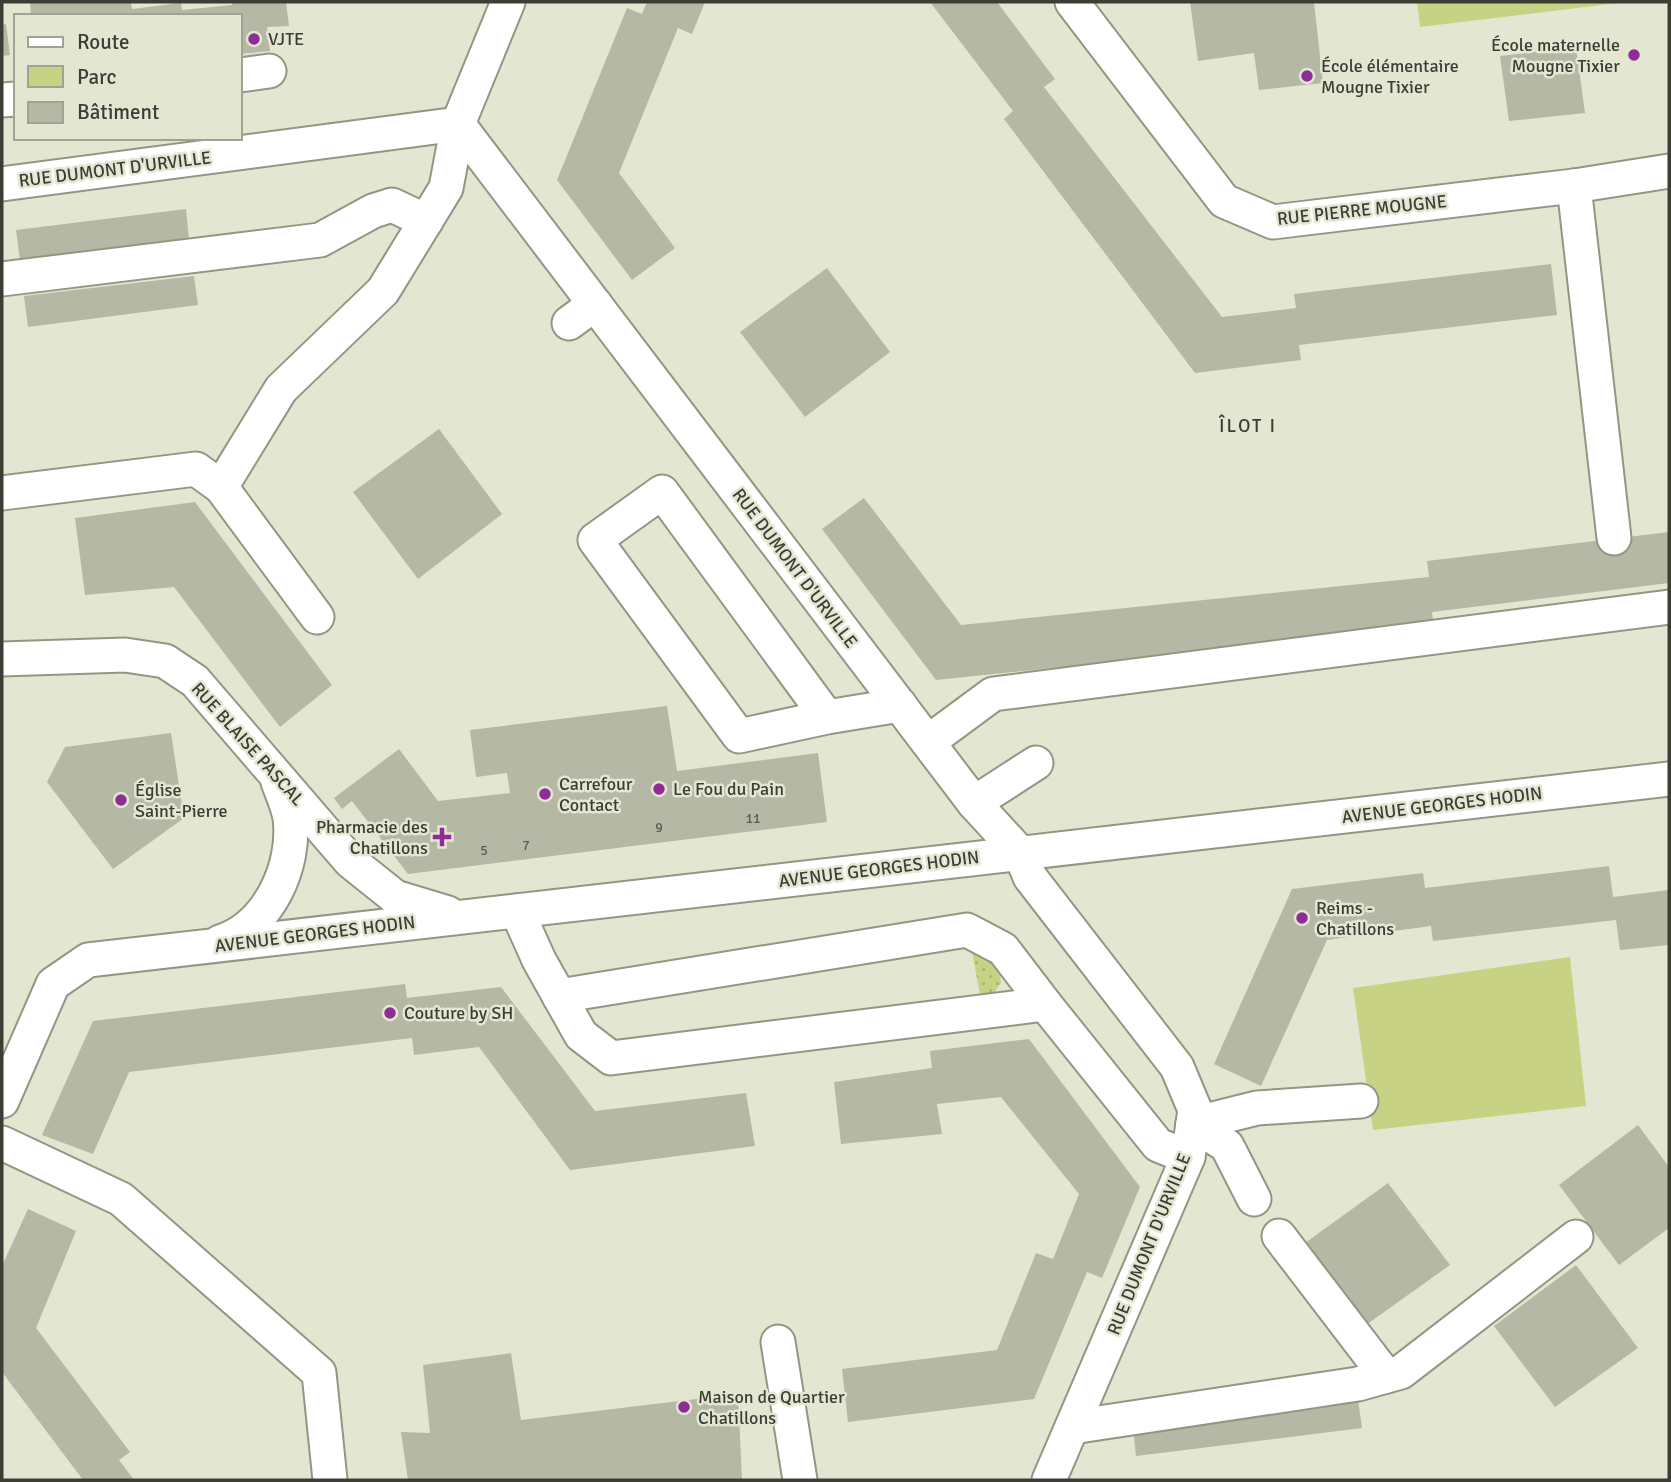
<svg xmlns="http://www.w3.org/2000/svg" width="1671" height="1482" viewBox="0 0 1671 1482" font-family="Signika,sans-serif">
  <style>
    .grass { fill: url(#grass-dots) }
    .park { fill: #c8d284 }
    .building { fill: #b4b8a4 }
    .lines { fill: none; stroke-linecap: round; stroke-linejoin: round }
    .minor-casing { stroke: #939683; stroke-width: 37 }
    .minor { stroke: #fff; stroke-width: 33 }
    .poi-dot { fill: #8e2d96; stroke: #e3e7d2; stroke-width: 2.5 }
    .labels { text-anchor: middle; stroke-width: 5; stroke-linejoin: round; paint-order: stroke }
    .number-label { font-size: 14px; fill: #5a5c52 }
    .poi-label { font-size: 18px; fill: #3c3e36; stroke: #e3e7d2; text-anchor: start }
    .street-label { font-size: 18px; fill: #3c3e36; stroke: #e3e7d2 }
    .neighbourhood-label { font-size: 19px; letter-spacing: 2px; fill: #3c3e36; stroke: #e3e7d2 }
  </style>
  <defs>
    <pattern id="grass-dots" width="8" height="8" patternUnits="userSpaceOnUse" patternTransform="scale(1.75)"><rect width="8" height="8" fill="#c8d284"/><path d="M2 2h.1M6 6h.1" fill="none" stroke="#adb573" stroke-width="1.8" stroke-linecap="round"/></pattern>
  </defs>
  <rect width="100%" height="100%" fill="#e3e7d2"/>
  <!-- grass -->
  <path class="grass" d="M972,952h17l10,10 2,21 -9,13 -11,4z"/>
  <!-- park -->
  <g class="park">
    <path d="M1417,2h209l-206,25z"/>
    <path d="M1570,957l16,149 -213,24 -20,-142z"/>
  </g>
  <!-- building -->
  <g class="building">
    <path d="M30,2h101l1,7 49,-6 1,7 50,-5v-3h54l3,24 -22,1 3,24 -30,3v-38h-209z"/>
    <path d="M647,2h58l-13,32 -14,-6 -59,145 56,75 -43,32 -75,-100 70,-172 15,6z"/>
    <path d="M930,2h67l58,77 -11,8 178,230 74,-9 -2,-14 257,-30 6,51 -258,30 2,15 -106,13 -191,-254 9,-8z"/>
    <path d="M1190,2h124l9,81 -64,7 -5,-37 -56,8z"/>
    <path d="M6,24l4,31 -8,1v-31z"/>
    <path d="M1576,47l9,66 -76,8 -9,-65z"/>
    <path d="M186,209l3,30 -169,21 -4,-30z"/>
    <path d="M827,268l63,84 -85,65 -65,-85z"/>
    <path d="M194,276l4,29 -170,22 -4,-31z"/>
    <path d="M439,429l63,85 -84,65 -65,-87z"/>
    <path d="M864,498l97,127 468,-48 -2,-16 242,-29v51l-237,29 2,17 -498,51 -114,-151z"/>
    <path d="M195,502l137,183 -52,42 -106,-140 -89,8 -10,-77z"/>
    <path d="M667,706l10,65 141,-18 9,69 -419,52 -56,-73 -10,8 -8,-11 65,-49 39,52 72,-8 -3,-20 -31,4 -6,-47z"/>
    <path d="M171,733l13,85 -71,51 -66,-87 18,-35z"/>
    <path d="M1609,866l4,31 56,-7v55l-49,5 -4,-30 -183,21 -2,-15 -104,14 -66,146 -47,-22 78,-175 131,-16 2,15z"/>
    <path d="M405,984l2,14 94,-11 94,124 151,-18 9,53 -185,24 -91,-123 -65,8 -2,-17 -283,34 -36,82 -51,-19 51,-114z"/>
    <path d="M1029,1039l111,148 -38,91 -15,-6 -53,127 -186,23 -6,-53 155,-19 39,-97 17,6 26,-65 -78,-97 -64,7 5,30 -101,10 -7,-62 98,-14 -2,-17z"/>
    <path d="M1638,1125l31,42v61l-50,37 -60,-80z"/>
    <path d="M1388,1183l62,82 -84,60 -61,-82z"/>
    <path d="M28,1209l48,22 -40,97 94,124 -11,8 15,20h-51l-81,-108v-106z"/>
    <path d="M1576,1265l62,83 -83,59 -61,-81z"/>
    <path d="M511,1353l10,67 217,-26 4,86h-334l-7,-48 29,1 -7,-68z"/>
    <path d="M1358,1399l4,29 -226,28 -3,-29z"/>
  </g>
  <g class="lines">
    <defs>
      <g id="minor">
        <path d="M1072,2l152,199 49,21 301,-36 95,-15"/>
        <path d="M240,75l29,-4"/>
        <path d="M2,100l14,-1"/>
        <path d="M2,184l456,-60 516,679 46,50 10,24 147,190 18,43 -7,47 -139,323"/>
        <path d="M1574,186l40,352"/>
        <path d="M2,279l318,-39 53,-29 19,-6 34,16"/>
        <path d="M569,323l26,-19"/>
        <path d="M221,487l60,-98 102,-98 63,-103 12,-64 50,-122"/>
        <path d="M2,493l194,-24 25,18 96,130"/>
        <path d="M2,659l123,-4 40,6 30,20 155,180 45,36 53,16"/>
        <path d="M827,717l-88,19 -144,-196 67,-48 165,225 73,-12"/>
        <path d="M928,742l65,-48 676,-87"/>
        <path d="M974,803l62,-40"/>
        <path d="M517,911l22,49 42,75 30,23 434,-54 113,141 30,12"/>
        <path d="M220,942c48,-15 76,-75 70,-124 -2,-12 -8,-25 -12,-36"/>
        <path d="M559,996l408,-66 36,19 42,55"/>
        <path d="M2,1101l51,-117 35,-24 1581,-181"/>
        <path d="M1193,1124l64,-16 104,-7"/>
        <path d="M1193,1124l34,22 27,53"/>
        <path d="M2,1143l119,56 198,174 11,107"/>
        <path d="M1279,1236l107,140"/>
        <path d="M778,1342l22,138"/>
        <path d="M1072,1427l286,-43 43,-12 175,-135"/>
      </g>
    </defs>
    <!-- minor casing -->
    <use href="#minor" class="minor-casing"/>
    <!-- minor -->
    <use href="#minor" class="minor"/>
  </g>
  <!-- markers -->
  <g class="poi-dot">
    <circle cx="254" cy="39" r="7"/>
    <circle cx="1634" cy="55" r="7"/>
    <circle cx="1307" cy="76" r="7"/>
    <circle cx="659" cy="789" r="7"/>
    <circle cx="545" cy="794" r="7"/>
    <circle cx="121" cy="800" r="7"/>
    <path d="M438.5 826.5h7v7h7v7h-7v7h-7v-7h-7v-7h7z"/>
    <circle cx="1302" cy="918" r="7"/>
    <circle cx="390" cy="1013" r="7"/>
    <circle cx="684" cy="1407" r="7"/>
  </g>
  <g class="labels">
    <!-- number labels -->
    <g class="number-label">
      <text x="753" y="823">11</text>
      <text x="659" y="832">9</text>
      <text x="526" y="850">7</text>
      <text x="484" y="855">5</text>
    </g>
    <!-- poi labels -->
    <g class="poi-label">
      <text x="268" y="45">VJTE</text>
      <text x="1620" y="51" text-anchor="end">École maternelle<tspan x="1620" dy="21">Mougne Tixier</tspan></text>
      <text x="1321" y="72">École élémentaire<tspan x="1321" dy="21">Mougne Tixier</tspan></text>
      <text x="559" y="790">Carrefour<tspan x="559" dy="21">Contact</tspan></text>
      <text x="673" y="795">Le Fou du Pain</text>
      <text x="135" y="796">Église<tspan x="135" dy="21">Saint-Pierre</tspan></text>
      <text x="428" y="833" text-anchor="end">Pharmacie des<tspan x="428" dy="21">Chatillons</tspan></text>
      <text x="1316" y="914">Reims -<tspan x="1316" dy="21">Chatillons</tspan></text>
      <text x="404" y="1019">Couture by SH</text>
      <text x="698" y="1403">Maison de Quartier<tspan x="698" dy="21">Chatillons</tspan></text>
    </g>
    <!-- street labels -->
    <g class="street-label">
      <text transform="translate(115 169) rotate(-7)" y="6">RUE DUMONT D'URVILLE</text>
      <text transform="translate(1362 210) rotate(-6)" y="6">RUE PIERRE MOUGNE</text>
      <text transform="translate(795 568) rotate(53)" y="6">RUE DUMONT D'URVILLE</text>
      <text transform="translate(248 744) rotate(48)" y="6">RUE BLAISE PASCAL</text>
      <text transform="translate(1442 805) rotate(-7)" y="6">AVENUE GEORGES HODIN</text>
      <text transform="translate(879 869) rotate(-7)" y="6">AVENUE GEORGES HODIN</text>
      <text transform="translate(315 934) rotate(-7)" y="6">AVENUE GEORGES HODIN</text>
      <text transform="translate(1149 1244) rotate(-68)" y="6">RUE DUMONT D'URVILLE</text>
    </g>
    <!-- neighbourhood labels -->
    <g class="neighbourhood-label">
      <text x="1248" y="432">ÎLOT I</text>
    </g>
  </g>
  <!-- border -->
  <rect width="1671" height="1482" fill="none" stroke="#3c3e36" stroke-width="7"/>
  <!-- legend -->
  <rect x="14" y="14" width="228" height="126" fill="#e3e7d2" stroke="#a0a394" stroke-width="2"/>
  <rect x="28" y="37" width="35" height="10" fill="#ffffff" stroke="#a0a394" stroke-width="2"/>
  <text x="77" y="49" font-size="21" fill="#3c3e36">Route</text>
  <rect x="28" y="66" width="35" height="21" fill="#c8d284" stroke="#a0a394" stroke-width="2"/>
  <text x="77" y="84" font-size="21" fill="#3c3e36">Parc</text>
  <rect x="28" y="102" width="35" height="21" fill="#b4b8a4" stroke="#a0a394" stroke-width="2"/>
  <text x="77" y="119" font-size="21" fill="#3c3e36">Bâtiment</text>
</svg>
